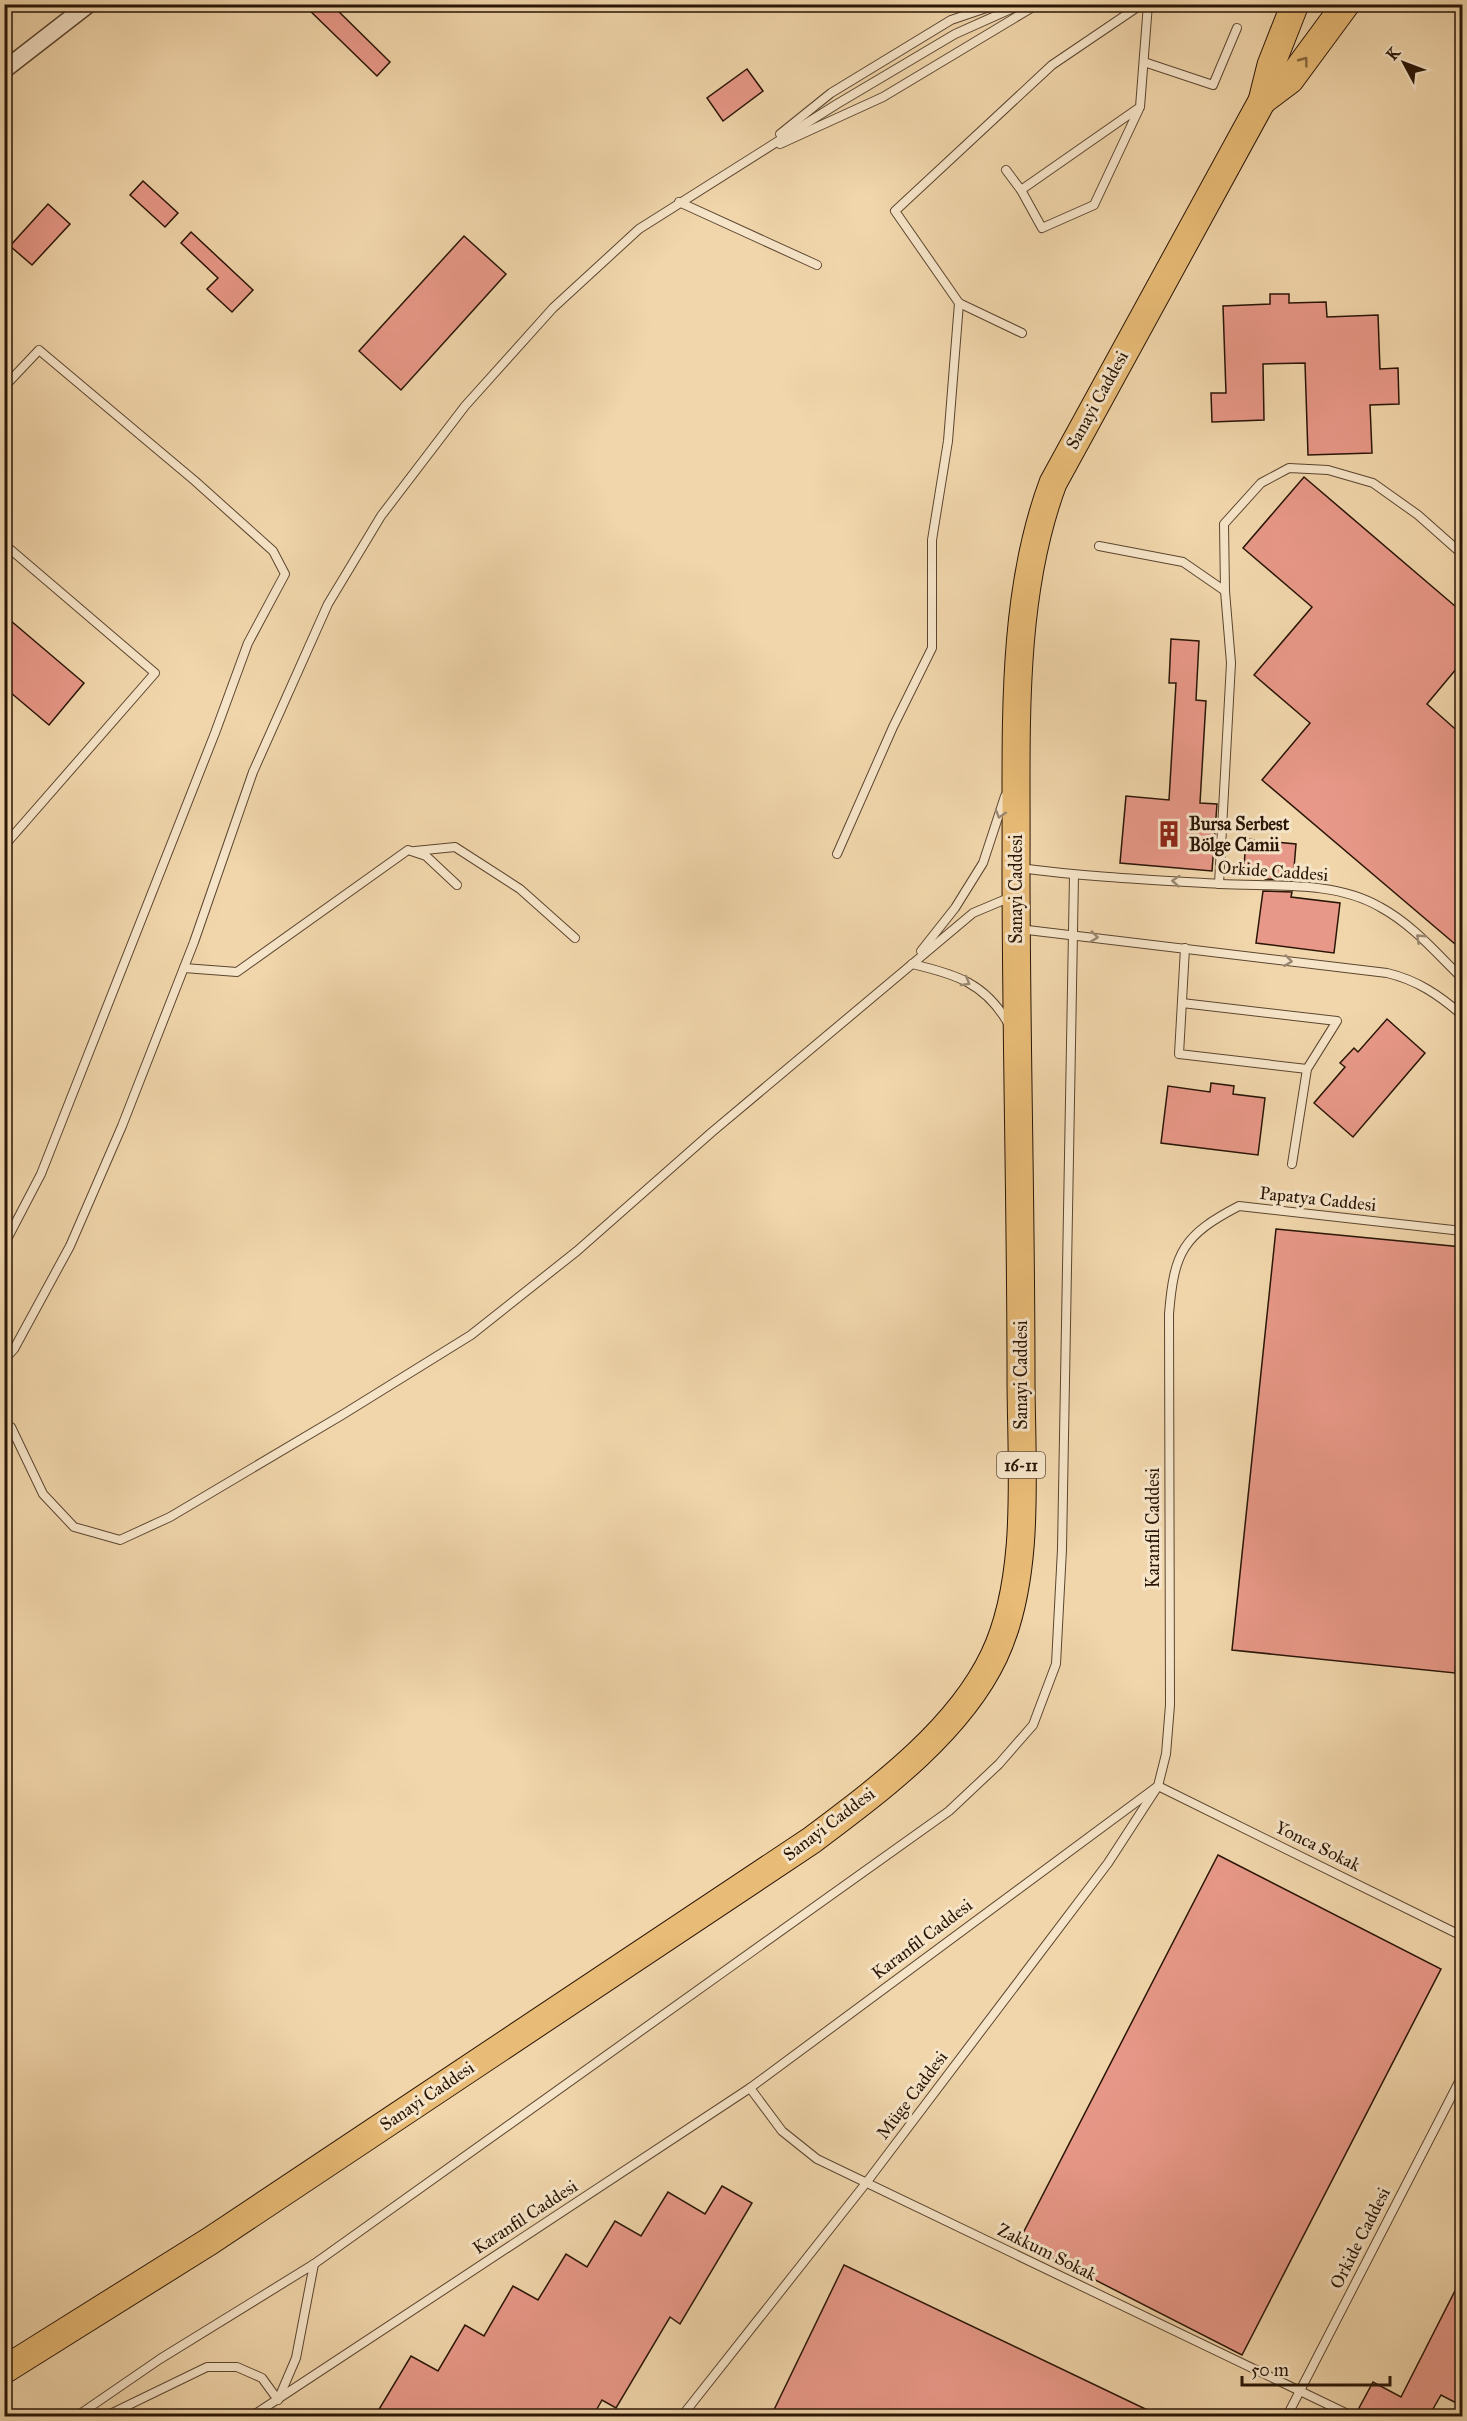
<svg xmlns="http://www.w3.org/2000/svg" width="1467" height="2421" viewBox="0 0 1467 2421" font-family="'IM FELL Great Primer',serif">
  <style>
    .building { fill: #e89888; stroke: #291506; stroke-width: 1.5 }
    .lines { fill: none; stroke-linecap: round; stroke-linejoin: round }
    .service-casing { stroke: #5b452f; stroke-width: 10 }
    .minor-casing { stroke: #5b452f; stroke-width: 19 }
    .primary-casing { stroke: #291506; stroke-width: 29 }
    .service { stroke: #f6e4c8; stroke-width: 8 }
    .minor { stroke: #f6e4c8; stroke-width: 16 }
    .primary { stroke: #e8bb76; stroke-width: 27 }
    .oneway { stroke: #88683e }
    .oneway2 { stroke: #9a8771 }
    .labels { text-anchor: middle; stroke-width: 6; stroke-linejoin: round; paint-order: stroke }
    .shield { fill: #f6e4c8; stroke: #665340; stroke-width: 1.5 }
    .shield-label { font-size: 16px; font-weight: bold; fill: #291506 }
    .street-label { font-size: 18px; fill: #291506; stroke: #f6e4c8 }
    .poi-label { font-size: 18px; font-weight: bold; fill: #291506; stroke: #f6e4c8; text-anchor: start }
  </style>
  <rect width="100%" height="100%" fill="#f1d6ab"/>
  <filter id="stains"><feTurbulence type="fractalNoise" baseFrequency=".00333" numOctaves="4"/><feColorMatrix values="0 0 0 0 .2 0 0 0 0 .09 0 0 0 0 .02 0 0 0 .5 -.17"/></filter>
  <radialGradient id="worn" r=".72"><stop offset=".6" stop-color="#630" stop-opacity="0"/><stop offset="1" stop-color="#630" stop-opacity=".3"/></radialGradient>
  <!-- building -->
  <g class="building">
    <path d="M303,4h28l59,58 -13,14z"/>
    <path d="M747,69l16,22 -40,30 -16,-23z"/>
    <path d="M143,181l35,32 -13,14 -35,-32z"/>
    <path d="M48,204l22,20 -38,41 -22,-19z"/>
    <path d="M191,232l62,58 -21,22 -25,-23 11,-11 -37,-35z"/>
    <path d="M464,236l42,38 -105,116 -42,-39z"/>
    <path d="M1270,294h19v9l37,-1 1,15 51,-2 2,54 18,-1 1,36 -29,1 2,48 -64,2 -3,-92 -42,1 1,56 -52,2 -1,-29h15l-3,-87 47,-2z"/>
    <path d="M1304,477l158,135v50l-35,42 35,31v215l-200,-170 48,-57 -56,-48 58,-68 -69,-59z"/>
    <path d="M4,615l80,68 -35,42 -45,-38z"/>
    <path d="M1171,639l28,2 -3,59 10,1 -6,102 17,1 -5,67 -92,-8 6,-67 43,4 7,-117h-7z"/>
    <path d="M1246,839l50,5 -3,36 -28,-1 1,-11 -22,-1z"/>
    <path d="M1263,891l29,1 -1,5 49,6 -6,50 -78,-10z"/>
    <path d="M1387,1019l38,34 -72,84 -39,-34 31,-36 -5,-4 14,-15 4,4z"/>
    <path d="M1211,1083l23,3 -1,8 32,4 -7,57 -97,-12 7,-57 42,6z"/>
    <path d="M1276,1229l186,18v354l-7,72 -223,-23z"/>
    <path d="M1218,1855l223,114 -199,386 -223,-114z"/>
    <path d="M722,2186l30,17 -72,121 -10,-7 -54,91 -14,-8 -9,16h-218l36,-60 27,15 27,-46 19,11 29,-50 25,14 28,-46 21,13 28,-46 26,15 27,-44 37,22z"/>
    <path d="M844,2265l316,151h-389z"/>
    <path d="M1462,2277v129l-21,-11 -12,21h-58l-13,-6 15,-28 28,15z"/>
  </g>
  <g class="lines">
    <defs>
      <g id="service">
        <path d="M1144,62l69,23 24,-57"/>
        <path d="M780,134l51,-41 120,-73 47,-16"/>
        <path d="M780,144l103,-47 155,-93"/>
        <path d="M1006,170l15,20 119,-83 8,-103"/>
        <path d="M1021,190l21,38 52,-23 45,-96"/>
        <path d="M679,202l138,63"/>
        <path d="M1022,333l-63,-30 -64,-92 157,-146 90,-61"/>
        <path d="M4,387l35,-37 156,131 78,70 12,23 -37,69 -33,90 -174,441 -37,71"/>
        <path d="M4,544l151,129 -151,173"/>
        <path d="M1099,546l84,16 42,29 6,72 -12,221"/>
        <path d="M1225,591l-1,-67 37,-41 28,-15 39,2 45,13 45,32 44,39"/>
        <path d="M415,851l40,-4 65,42 55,49"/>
        <path d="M837,854l56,-127 39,-79v-108l16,-99 11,-138"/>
        <path d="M1020,868c66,9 133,12 200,16 51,3 114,-4 160,23 32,17 57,47 82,71"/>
        <path d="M1019,929l368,44c30,7 52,22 75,42"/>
        <path d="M1185,948l-6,106 128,15"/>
        <path d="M921,951l34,-43 28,-45 22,-67"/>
        <path d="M912,964c43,10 74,19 97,61"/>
        <path d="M184,968l53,4 171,-122 18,6 31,29"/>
        <path d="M1182,1003l155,18 -30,48 -15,95"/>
        <path d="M4,1360l10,-11 56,-103 52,-120 72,-184 59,-170 75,-168 53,-88 84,-110 88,-98 86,-79 198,-125 118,-70 67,-30"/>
        <path d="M4,1426l7,1 32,67 31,33 46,13 50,-23 172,-102 129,-80 106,-84 135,-119 261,-219 38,-16"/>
        <path d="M750,2088l32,43 35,28 535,257"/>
        <path d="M278,2400l18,-42 18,-94"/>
        <path d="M77,2416l83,-57 154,-95 635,-453 50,-47 34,-39 23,-61 6,-115 12,-674"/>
        <path d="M106,2416l101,-49h30l25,11 16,22"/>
        <path d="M252,2416l498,-328 408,-302 8,-32 4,-49 -1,-391c5,-62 14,-79 70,-108l223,25"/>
        <path d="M682,2416l184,-233 242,-320 50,-77 304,150"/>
        <path d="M1287,2416l175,-340"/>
      </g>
      <path id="minor" d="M4,70l85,-66"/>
      <g id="primary">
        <path d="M1262,101l28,-21 56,-76"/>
        <path d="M4,2370l206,-129 602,-401c65,-49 146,-108 182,-184 38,-80 27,-191 27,-279 0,-171 -5,-343 -5,-514 1,-125 -7,-262 37,-380l209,-382 9,-36 24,-61"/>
      </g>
    </defs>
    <!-- service casing -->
    <use href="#service" class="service-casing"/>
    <!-- minor casing -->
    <use href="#minor" class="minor-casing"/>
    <!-- primary casing -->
    <use href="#primary" class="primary-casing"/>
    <!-- service -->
    <use href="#service" class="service"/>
    <!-- minor -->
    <use href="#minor" class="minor"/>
    <!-- primary -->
    <use href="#primary" class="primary"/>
  </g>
  <!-- one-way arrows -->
  <defs><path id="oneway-chevron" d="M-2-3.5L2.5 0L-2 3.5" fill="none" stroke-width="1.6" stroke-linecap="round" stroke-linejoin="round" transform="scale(1.5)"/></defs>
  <use class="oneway" href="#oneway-chevron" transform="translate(1304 61) rotate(-53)"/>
  <g class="oneway2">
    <use href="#oneway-chevron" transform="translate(1000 814) rotate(107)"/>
    <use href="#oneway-chevron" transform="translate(1176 881) rotate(-176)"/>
    <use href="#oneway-chevron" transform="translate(1094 937) rotate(7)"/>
    <use href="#oneway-chevron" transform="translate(1420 938) rotate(-137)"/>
    <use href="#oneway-chevron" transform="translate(1288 961) rotate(7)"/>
    <use href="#oneway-chevron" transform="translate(966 982) rotate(30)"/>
  </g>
  <!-- icons -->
  <defs>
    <symbol id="building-bare" viewBox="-9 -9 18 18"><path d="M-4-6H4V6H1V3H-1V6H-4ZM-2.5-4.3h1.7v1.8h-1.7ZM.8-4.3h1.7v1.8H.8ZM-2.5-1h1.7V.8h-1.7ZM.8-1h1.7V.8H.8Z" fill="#8f2418" stroke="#f6e4c8" stroke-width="2.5" paint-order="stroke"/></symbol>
  </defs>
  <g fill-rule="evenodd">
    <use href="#building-bare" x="1150" y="815" width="38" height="38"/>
  </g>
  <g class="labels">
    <!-- shield labels -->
    <rect class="shield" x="997" y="1452" width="48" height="26" rx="4.5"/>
    <g class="shield-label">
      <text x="1021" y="1471">16-11</text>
    </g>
    <!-- street labels -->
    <g class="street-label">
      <text transform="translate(1097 400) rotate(-61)" y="6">Sanayi Caddesi</text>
      <text transform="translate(1273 871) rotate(4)" y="6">Orkide Caddesi</text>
      <text transform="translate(1016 889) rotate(-90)" y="6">Sanayi Caddesi</text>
      <text transform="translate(1318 1199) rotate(6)" y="6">Papatya Caddesi</text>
      <text transform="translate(1021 1375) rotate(-90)" y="6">Sanayi Caddesi</text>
      <text transform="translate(1153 1528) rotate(-90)" y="6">Karanfil Caddesi</text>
      <text transform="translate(829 1824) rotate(-37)" y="6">Sanayi Caddesi</text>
      <text transform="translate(1318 1846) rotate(26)" y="6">Yonca Sokak</text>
      <text transform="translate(922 1939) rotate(-37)" y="6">Karanfil Caddesi</text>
      <text transform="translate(912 2095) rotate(-53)" y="6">Müge Caddesi</text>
      <text transform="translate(427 2096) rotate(-34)" y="6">Sanayi Caddesi</text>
      <text transform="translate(525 2217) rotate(-33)" y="6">Karanfil Caddesi</text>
      <text transform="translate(1360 2238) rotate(-63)" y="6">Orkide Caddesi</text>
      <text transform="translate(1047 2252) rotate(26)" y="6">Zakkum Sokak</text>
    </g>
    <!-- poi labels -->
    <g class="poi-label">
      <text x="1189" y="830">Bursa Serbest<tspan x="1189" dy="21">Bölge Camii</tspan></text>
    </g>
  </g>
  <!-- margin -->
  <rect width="1467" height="2421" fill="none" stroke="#f1d6ab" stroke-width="24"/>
  <rect x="6" y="6" width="1455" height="2409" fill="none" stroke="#291506" stroke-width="3"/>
  <rect x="12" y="12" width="1443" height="2397" fill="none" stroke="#291506" stroke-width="1.5"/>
  <!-- north arrow -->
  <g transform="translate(1404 63) rotate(311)" stroke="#f6e4c8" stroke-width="4.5" paint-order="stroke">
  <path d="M0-4.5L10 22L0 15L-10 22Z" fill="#291506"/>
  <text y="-9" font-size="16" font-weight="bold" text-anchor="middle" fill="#291506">K</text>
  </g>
  <!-- scale -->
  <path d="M1242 2376v9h148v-9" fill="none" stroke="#291506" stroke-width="3"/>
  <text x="1251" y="2376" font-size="18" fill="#291506" stroke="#f6e4c8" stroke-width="4.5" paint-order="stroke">50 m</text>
  <rect width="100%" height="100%" filter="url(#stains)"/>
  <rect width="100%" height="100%" fill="url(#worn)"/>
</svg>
